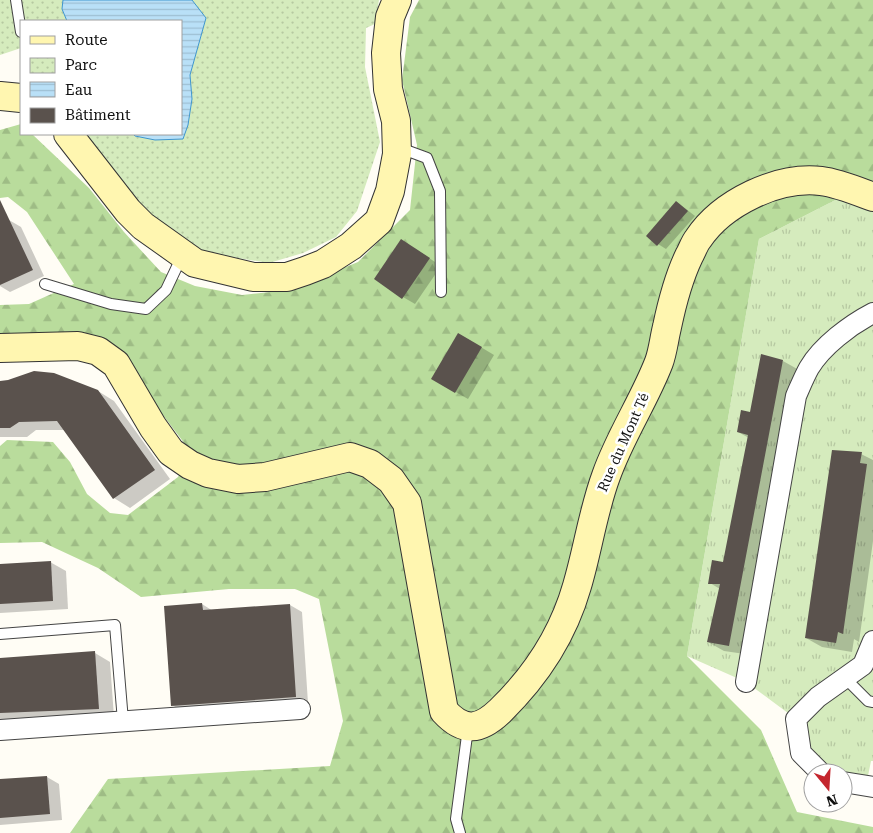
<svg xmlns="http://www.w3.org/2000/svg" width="873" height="833" viewBox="0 0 873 833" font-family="'Roboto Serif',serif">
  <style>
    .grass { fill: url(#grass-tufts) }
    .forest { fill: url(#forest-firs) }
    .park { fill: url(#park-dots) }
    .water { fill: url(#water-rules); stroke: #3f96cf }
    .shadow { fill: #0003 }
    .building { fill: #5a524d }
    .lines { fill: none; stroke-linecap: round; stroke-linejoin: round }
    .lane-casing { stroke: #444; stroke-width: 12 }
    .street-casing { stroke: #444; stroke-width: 22 }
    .secondary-casing { stroke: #333; stroke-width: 30 }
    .lane { stroke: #fff; stroke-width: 10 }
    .street { stroke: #fff; stroke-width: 20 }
    .secondary { stroke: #fff6b0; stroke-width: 28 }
    .labels { text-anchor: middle; stroke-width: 5; stroke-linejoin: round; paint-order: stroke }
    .street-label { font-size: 14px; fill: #111; stroke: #fff }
  </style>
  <defs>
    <pattern id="grass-tufts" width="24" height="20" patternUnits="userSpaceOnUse" patternTransform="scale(1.25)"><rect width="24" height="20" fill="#d5ebbd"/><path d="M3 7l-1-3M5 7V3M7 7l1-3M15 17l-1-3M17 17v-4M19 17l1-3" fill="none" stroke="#b6c8a1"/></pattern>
    <pattern id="forest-firs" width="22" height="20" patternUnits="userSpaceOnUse" patternTransform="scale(1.25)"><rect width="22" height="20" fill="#b9dc9c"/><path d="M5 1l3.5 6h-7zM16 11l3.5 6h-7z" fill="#9ebc85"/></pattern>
    <pattern id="park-dots" width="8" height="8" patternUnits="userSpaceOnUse" patternTransform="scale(1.25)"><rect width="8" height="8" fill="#d5ebbd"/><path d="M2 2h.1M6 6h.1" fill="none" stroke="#b6c8a1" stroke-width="1.8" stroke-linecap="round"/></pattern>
    <pattern id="water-rules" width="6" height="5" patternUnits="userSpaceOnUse" patternTransform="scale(1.25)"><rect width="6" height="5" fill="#b9e0f7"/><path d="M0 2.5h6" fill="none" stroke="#9ebfd3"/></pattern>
  </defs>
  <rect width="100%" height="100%" fill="#fffdf5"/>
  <!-- grass -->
  <path class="grass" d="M855,190l18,7v564h-2l-5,25 -23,-13h-22l-25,-54 -50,-37 -59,-26 72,-417z"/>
  <!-- forest -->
  <path class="forest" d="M419,0h454v190h-18l-96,49 -72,417 74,74 36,82 76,15v6h-803l38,-54 222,-13 13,-45 -24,-122 -24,-10h-66l-88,8 -43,-29 -56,-26 -42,1v-97l7,-6 46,2 17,20 17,32 23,19 18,2 50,-38 13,-25 -76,-100 -115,-10v-37l29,-1 45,-20 -47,-72 -19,-15 -8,1v-68l21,-6v10h11l57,54 35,44 37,40 34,14 47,9 47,-5 69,-28 52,-52 7,-65 -15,-65 8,-63z"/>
  <!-- park -->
  <path class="park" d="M0,0h379l-4,24 -9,4 -1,39 15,75 -23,69 -21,26 -33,16 -34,10 -62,-10 -63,-40 -64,-79h101v-113h-160v27l-21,7z"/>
  <!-- water -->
  <path class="water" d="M63,0h129l14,18 -16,57 2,24 -4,26 -5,14 -28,1 -20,-4 -2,-2h48v-113h-114l-5,-12z"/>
  <!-- shadow -->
  <g class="shadow">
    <path d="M677,202l18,14 -29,33 -8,-5z"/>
    <path d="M9,220l12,7 23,49 -34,16 -10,-6v-62z"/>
    <path d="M414,248l27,18 -26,38 -12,-7z"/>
    <path d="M459,334l35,21 -26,44 -35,-20z"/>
    <path d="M783,361l16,9 -54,284 -21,-3 -16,-9 12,-53 -10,-6 14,-19 25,-126 -11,-6z"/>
    <path d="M0,382l98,9 16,10 56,78 -40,29 -16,-10 -49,-68h-29l-9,7h-27z"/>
    <path d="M861,454l12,6v81l-14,101 -5,-3 -2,13 -30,-5 -16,-9z"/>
    <path d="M50,562l16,9 2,38 -68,4v-48z"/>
    <path d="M202,604l11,7 77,-6 12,7 6,91 -124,9 -12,-7z"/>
    <path d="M95,653l15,9 4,55 -114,4v-62z"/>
    <path d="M47,777l12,7 3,36 -62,5v-45z"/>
  </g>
  <!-- building -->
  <g class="building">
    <path d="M0,200l33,70 -33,15z"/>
    <path d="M676,201l12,10 -31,35 -11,-10z"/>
    <path d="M401,239l29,19 -28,41 -28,-20z"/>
    <path d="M458,333l24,14 -27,46 -24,-14z"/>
    <path d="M761,354l22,6 -54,286 -22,-4 13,-58h-12l4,-24 11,2 25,-127 -11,-3 4,-22 9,2z"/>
    <path d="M34,371l20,2 44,17 57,80 -42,29 -56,-78 -38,1 -9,6h-10v-47l8,-1z"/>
    <path d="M832,450l30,2 -2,11 7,1 -24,170 -5,-2 -2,11 -31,-5z"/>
    <path d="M51,561l2,40 -53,3v-40z"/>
    <path d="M202,603l1,7 87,-6 6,93 -125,9 -7,-100z"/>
    <path d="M95,651l4,58 -99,4v-55z"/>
    <path d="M47,776l3,38 -50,4v-39z"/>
  </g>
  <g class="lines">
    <defs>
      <g id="lane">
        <path d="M16,0l5,32"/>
        <path d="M400,148l27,10 13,33 1,101"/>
        <path d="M45,284l66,20 35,5 20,-19 16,-34"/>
        <path d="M0,634l115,-9 8,96"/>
        <path d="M845,678l23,23 5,1"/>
        <path d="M460,833l-4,-14 12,-91"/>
      </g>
      <g id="street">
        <path d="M746,682l50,-286c4,-9 8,-19 13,-28 13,-22 41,-43 64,-55"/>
        <path d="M0,730l300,-21"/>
        <path d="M821,773l-20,-20 -5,-34 22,-22 45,-32 10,-24"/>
        <path d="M843,782l30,5"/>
      </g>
      <g id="secondary">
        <path d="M0,96l21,2"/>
        <path d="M68,134l60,77 15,15 52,37 58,14h34l18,-6 18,-7 28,-18 28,-25 11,-30 7,-37 -1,-33 -8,-32 -2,-36 4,-36 7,-17"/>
        <path d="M0,348l78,-2 20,5 18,13 37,63 18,25 19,13 18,8 30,6 27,-2 85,-20 20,7 21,16 16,23 37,208c20,22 36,19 56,0 36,-35 63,-76 77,-125 11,-37 16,-75 29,-110 14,-40 38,-75 53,-114 4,-11 5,-23 8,-35 5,-24 11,-48 22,-71 3,-5 5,-12 9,-17 24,-36 79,-63 123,-58 17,2 36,10 52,16"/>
      </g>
    </defs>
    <!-- lane casing -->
    <use href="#lane" class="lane-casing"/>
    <!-- street casing -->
    <use href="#street" class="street-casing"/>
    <!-- secondary casing -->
    <use href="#secondary" class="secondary-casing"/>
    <!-- lane -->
    <use href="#lane" class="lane"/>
    <!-- street -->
    <use href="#street" class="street"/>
    <!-- secondary -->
    <use href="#secondary" class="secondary"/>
  </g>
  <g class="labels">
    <!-- street labels -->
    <g class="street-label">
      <text transform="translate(623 442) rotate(-66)" y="5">Rue du Mont Té</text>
    </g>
  </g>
  <!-- legend -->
  <rect x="20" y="20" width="162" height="115" fill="#ffffff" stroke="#a0a0a0"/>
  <rect x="30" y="36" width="25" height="8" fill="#fff6b0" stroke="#a0a0a0"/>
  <text x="65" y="45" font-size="15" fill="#111111">Route</text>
  <rect x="30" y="58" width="25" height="15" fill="url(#park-dots)" stroke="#a0a0a0"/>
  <text x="65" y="70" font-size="15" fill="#111111">Parc</text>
  <rect x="30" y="82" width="25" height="15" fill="url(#water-rules)" stroke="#a0a0a0"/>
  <text x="65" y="95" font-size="15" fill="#111111">Eau</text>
  <rect x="30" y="108" width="25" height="15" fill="#5a524d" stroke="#a0a0a0"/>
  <text x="65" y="120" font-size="15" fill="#111111">Bâtiment</text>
  <!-- north arrow -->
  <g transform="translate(828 788) rotate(162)"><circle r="24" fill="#ffffff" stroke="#a0a0a0"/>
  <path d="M0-4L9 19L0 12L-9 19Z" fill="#c4262e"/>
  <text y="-8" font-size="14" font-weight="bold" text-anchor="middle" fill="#111111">N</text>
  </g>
</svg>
